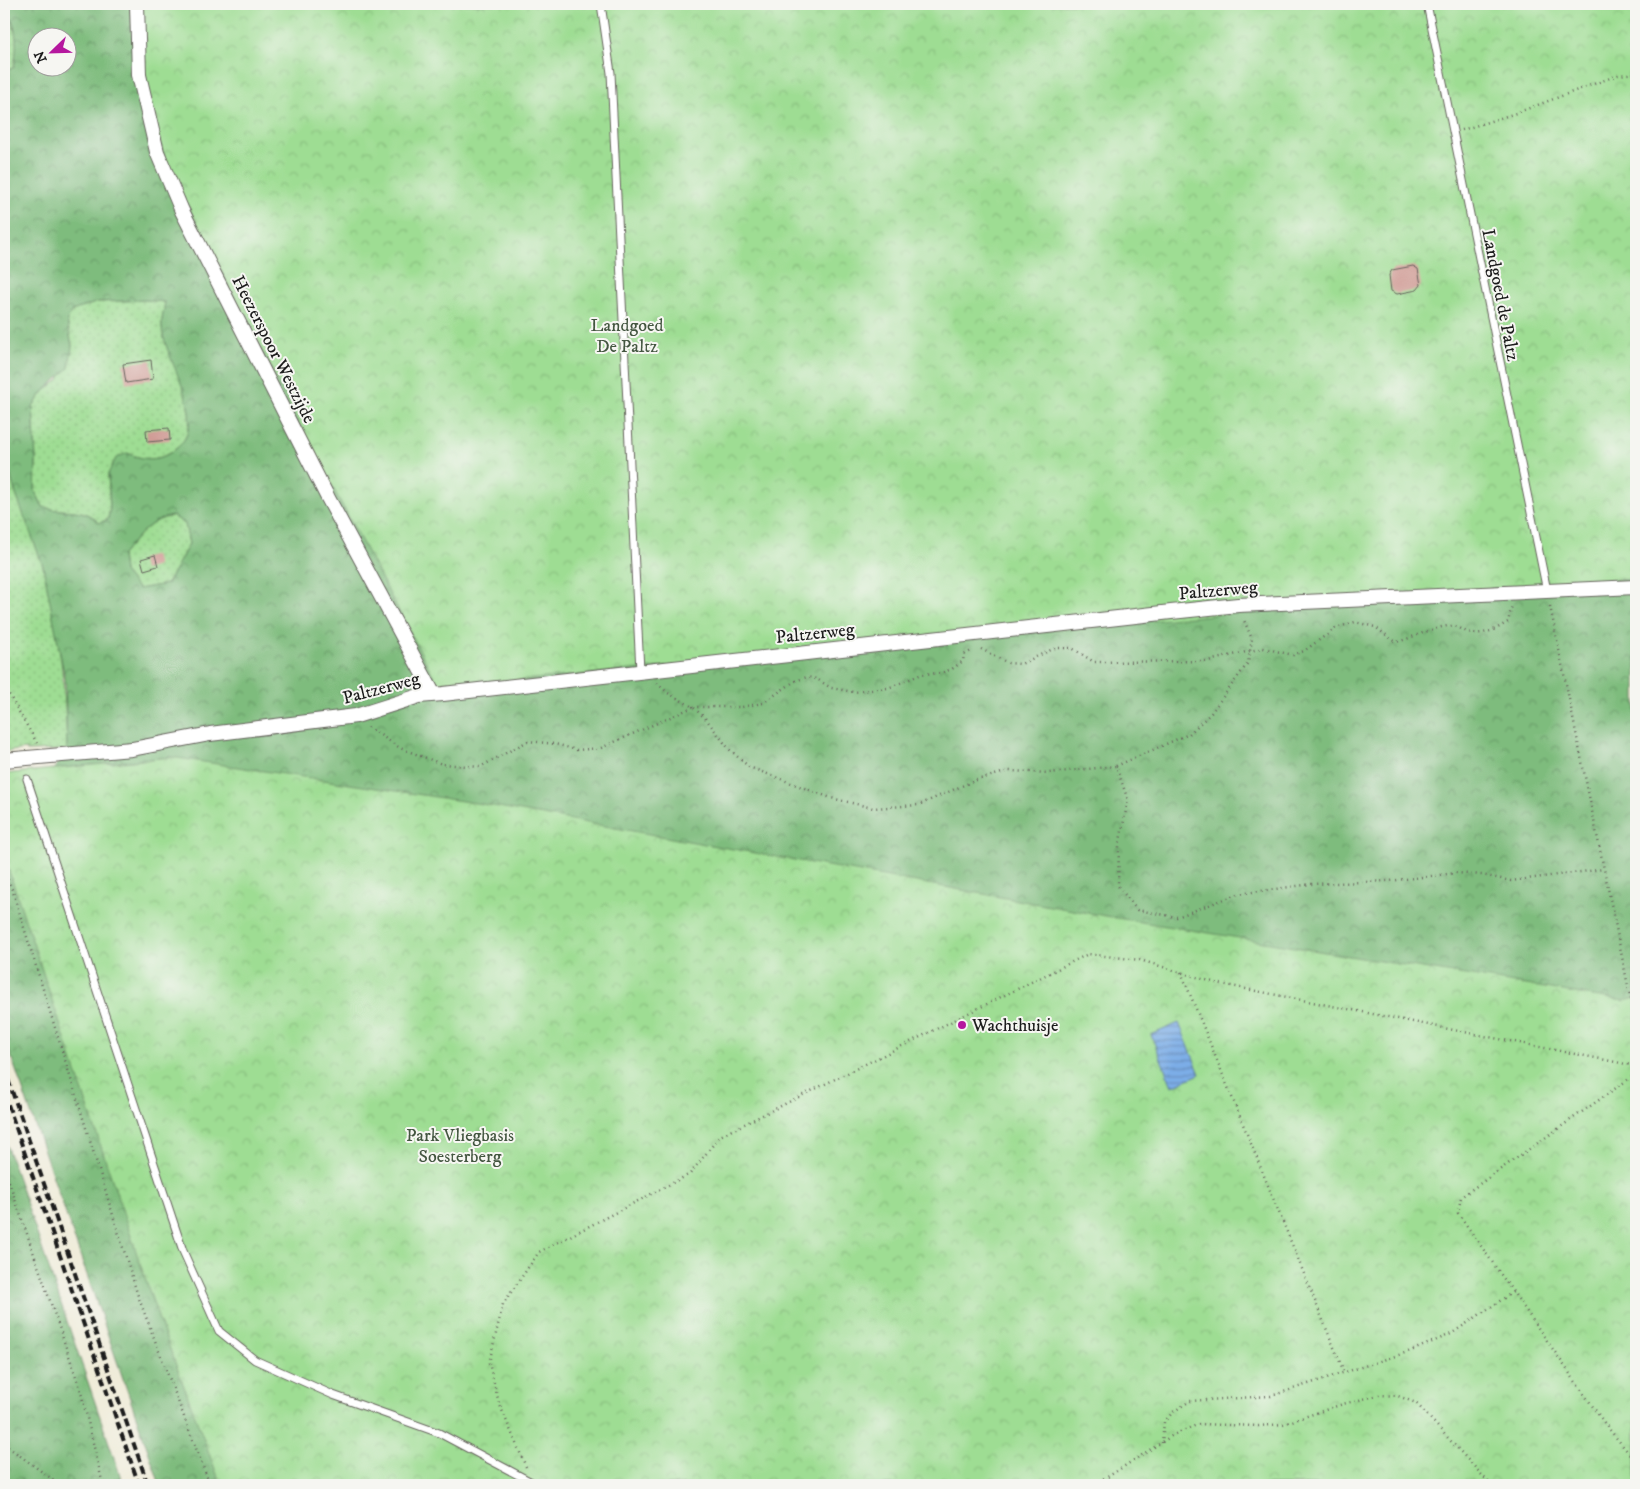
<svg xmlns="http://www.w3.org/2000/svg" width="1640" height="1489" viewBox="0 0 1640 1489" font-family="'IM FELL DW Pica',serif">
  <style>
    .grass { fill: url(#grass-dots); stroke: #5d7c58 }
    .forest { fill: url(#forest-crowns); stroke: #4d6c4c; fill-rule: evenodd }
    .park { fill: url(#park-crowns); stroke: #5d7c58 }
    .water { fill: url(#water-rules); stroke: #4c6482 }
    .building { fill: #d09c96 }
    .lines { fill: none; stroke-linecap: round; stroke-linejoin: round }
    .service-casing { stroke: #66645d; stroke-width: 9 }
    .minor-casing { stroke: #66645d; stroke-width: 16 }
    .path { stroke: #66645d; stroke-width: 2.5; stroke-dasharray: 1 4; stroke-linecap: butt }
    .service { stroke: #fff; stroke-width: 7 }
    .minor { stroke: #fff; stroke-width: 14 }
    .rail { stroke: #1c1c1c; stroke-width: 4; stroke-dasharray: 8 4; stroke-linecap: butt }
    .poi-dot { fill: #b5179e; stroke: #f6f6f2; stroke-width: 2 }
    .labels { text-anchor: middle; stroke-width: 4; stroke-linejoin: round; paint-order: stroke }
    .street-label { font-size: 18px; fill: #1c1c1c; stroke: #f6f6f2 }
    .park-label { font-size: 18px; fill: #435640; stroke: #f6f6f2 }
    .poi-label { font-size: 18px; fill: #1c1c1c; stroke: #f6f6f2; text-anchor: start }
  </style>
  <defs>
    <pattern id="grass-dots" width="8" height="8" patternUnits="userSpaceOnUse" patternTransform="scale(1.25)"><rect width="8" height="8" fill="#9edd93"/><path d="M2 2h.1M6 6h.1" fill="none" stroke="#88bd7e" stroke-width="1.8" stroke-linecap="round"/></pattern>
    <pattern id="forest-crowns" width="20" height="18" patternUnits="userSpaceOnUse" patternTransform="scale(1.25)"><rect width="20" height="18" fill="#7ebc7d"/><path d="M2 6a3 3 0 1 1 6 0M12 15a3 3 0 1 1 6 0" fill="none" stroke="#669866"/></pattern>
    <pattern id="park-crowns" width="20" height="18" patternUnits="userSpaceOnUse" patternTransform="scale(1.25)"><rect width="20" height="18" fill="#9edd93"/><path d="M2 6a3 3 0 1 1 6 0M12 15a3 3 0 1 1 6 0" fill="none" stroke="#88bd7e"/></pattern>
    <pattern id="water-rules" width="6" height="5" patternUnits="userSpaceOnUse" patternTransform="scale(1.25)"><rect width="6" height="5" fill="#7cade7"/><path d="M0 2.5h6" fill="none" stroke="#658cba"/></pattern>
  </defs>
  <rect width="100%" height="100%" fill="#f6f6f2"/>
  <filter id="ink" filterUnits="userSpaceOnUse"><feTurbulence type="fractalNoise" baseFrequency=".02" numOctaves="2"/><feDisplacementMap in="SourceGraphic" scale="10" xChannelSelector="R" yChannelSelector="G"/><feConvolveMatrix kernelMatrix="1 2 1 2 8 2 1 2 1" color-interpolation-filters="sRGB"/></filter>
  <filter id="wash" filterUnits="userSpaceOnUse"><feTurbulence type="fractalNoise" baseFrequency=".0096" numOctaves="4" result="noise"/><feDisplacementMap in="SourceGraphic" scale="20" xChannelSelector="R" yChannelSelector="G"/><feGaussianBlur stdDeviation="1.12" result="paint"/><feColorMatrix in="noise" values="0 0 0 0 0 0 0 0 0 0 0 0 0 0 0 0 0 1.4 0 .05"/><feComposite in="paint" operator="in"/></filter>
  <g filter="url(#wash)">
    <rect width="100%" height="100%" fill="#efebd7"/>
    <!-- grass -->
    <g class="grass">
      <path d="M4,5l5,4 9,34 -4,24 -10,6z"/>
      <path d="M146,300l19,2c-1,8 -4,18 -3,26 5,36 52,95 11,123 -16,11 -29,9 -46,2l-19,21 2,34 -2,11 -9,4c-17,-18 -34,-9 -56,-16l-8,-16 1,-30 -3,-55 11,-15 15,-11 13,-34 -5,-25 4,-10 27,-9z"/>
      <path d="M4,451c11,39 29,77 39,115 17,59 22,123 24,184l-40,1 -1,-2 -22,3z"/>
      <path d="M173,516l12,7 4,21 -22,40 -29,5 -14,-17 -2,-17c15,-18 28,-36 51,-39z"/>
    </g>
    <!-- forest -->
    <g class="forest">
      <path d="M4,4h218l1314,582 14,-3 86,-579v1481h-1086l-379,-728 -117,12 13,-19 -2,-71 -22,-113 -28,-74 -11,-41v-378l10,-6c4,-24 3,-44 -10,-63zM38,38h30v30h-30zM146,300l19,2c-1,8 -4,18 -3,26 4,37 52,95 11,123 -16,11 -29,9 -46,2l-11,5 -8,16 2,34 -2,11 -9,4c-17,-18 -34,-9 -56,-16l-8,-16 1,-30 -3,-55 11,-15 25,-23 3,-22 -5,-25 5,-10 26,-9zM173,516l12,8 4,20 -22,40 -29,5 -14,-17 -2,-17c15,-18 28,-36 51,-39z"/>
      <path d="M4,792l503,693h-347l-156,-449z"/>
      <path d="M4,1138l115,334 4,13h-119z"/>
    </g>
    <!-- park -->
    <g class="park">
      <path d="M141,4h1495v575l-86,4 -1110,105 -130,-243 -142,-278 -11,-33 -13,-64z"/>
      <path d="M171,757l311,47 635,114 507,83 12,-3v487h-1415l-63,-168 -154,-461v-82z"/>
    </g>
    <!-- water -->
    <path class="water" d="M1179,1023l21,51 -28,12 -21,-51z"/>
    <g id="blocks">
      <!-- building -->
      <g class="building">
        <path d="M1413,266l5,3 3,16 -4,5 -20,4 -6,-3 -2,-16 3,-5z"/>
        <path d="M151,360l2,19 -27,4 -3,-19z"/>
        <path d="M169,428l1,12 -23,2 -1,-12z"/>
        <path d="M155,555l3,11 -14,4 -3,-11z"/>
      </g>
    </g>
  </g>
  <g filter="url(#ink)">
    <use href="#blocks" fill-opacity="0" stroke="#66645d" stroke-width="1"/>
    <g class="lines">
      <defs>
        <g id="service">
          <path d="M601,4l10,69 29,598"/>
          <path d="M1427,4l120,587"/>
          <path d="M27,779l156,472 36,80 36,29 78,35 106,38 98,52"/>
        </g>
        <g id="minor">
          <path d="M137,4l2,71 18,77 25,59 146,287 105,195"/>
          <path d="M4,760l128,-11 78,-15 146,-18 63,-20 24,-2 728,-82 67,-7 398,-18"/>
        </g>
      </defs>
      <!-- service casing -->
      <use href="#service" class="service-casing"/>
      <!-- minor casing -->
      <use href="#minor" class="minor-casing"/>
      <!-- path -->
      <g class="path">
        <path d="M1462,130l54,-17 102,-38 18,-2"/>
        <path d="M1550,606l86,419"/>
        <path d="M981,649l27,14 13,1 34,-16h17l22,14 114,-1 55,-13 30,7 11,-4 32,-23 19,-6 20,5 21,15c18,-4 40,-17 57,-16 5,0 10,5 15,6 15,4 27,-2 40,-10l4,-17"/>
        <path d="M657,683l11,10 25,14 13,12 23,30 20,18 82,31 42,10 46,-3 54,-24 36,-10 40,2 67,-7 12,34 -9,46 -1,40 19,24 40,7 61,-23 74,-10 77,-3 67,-8 26,2 29,6 93,-12"/>
        <path d="M4,686l33,57"/>
        <path d="M368,727l32,21 42,16 38,3 48,-26 27,3 22,6 24,-2 92,-41h49l21,-4 32,-22 12,-4 10,2 14,9 23,4 34,-4 34,-14 19,-1 11,-4 11,-8 1,-6 9,-5"/>
        <path d="M1116,766l73,-32 22,-21 37,-50 4,-24 -9,-21"/>
        <path d="M4,870l9,22 125,404 72,189"/>
        <path d="M1181,972l163,400"/>
        <path d="M1636,1074l-175,123 -3,16 147,211 31,38"/>
        <path d="M4,1167l76,221 23,97"/>
        <path d="M1162,1443l2,-21 9,-10 17,-11 81,-5 140,-45 40,-17 62,-42"/>
        <path d="M4,1444l56,41"/>
        <path d="M526,1467l-27,-64 -10,-40 14,-59 36,-52 151,-78 30,-38 368,-182 52,6 76,23 420,83"/>
        <path d="M1095,1485l78,-50 26,-11 60,2 24,-2 60,-20 36,-9 19,1 18,7 75,82"/>
      </g>
      <!-- service -->
      <use href="#service" class="service"/>
      <!-- minor -->
      <use href="#minor" class="minor"/>
      <!-- rail -->
      <g class="rail">
        <path d="M4,1068l144,417"/>
        <path d="M4,1093l135,392"/>
      </g>
    </g>
  </g>
  <!-- markers -->
  <circle class="poi-dot" cx="962" cy="1025" r="5"/>
  <g class="labels">
    <!-- street labels -->
    <g class="street-label">
      <text transform="translate(1501 295) rotate(79)" y="6">Landgoed de Paltz</text>
      <text transform="translate(274 349) rotate(63)" y="6">Heezerspoor Westzijde</text>
      <text transform="translate(1218 590) rotate(-5)" y="6">Paltzerweg</text>
      <text transform="translate(815 633) rotate(-6)" y="6">Paltzerweg</text>
      <text transform="translate(381 688) rotate(-15)" y="6">Paltzerweg</text>
    </g>
    <!-- park labels -->
    <g class="park-label">
      <text x="627" y="331">Landgoed<tspan x="627" dy="21">De Paltz</tspan></text>
      <text x="460" y="1141">Park Vliegbasis<tspan x="460" dy="21">Soesterberg</tspan></text>
    </g>
    <!-- poi labels -->
    <g class="poi-label">
      <text x="972" y="1031">Wachthuisje</text>
    </g>
  </g>
  <!-- margin -->
  <rect width="1640" height="1489" fill="none" stroke="#f6f6f2" stroke-width="20"/>
  <!-- north arrow -->
  <g transform="translate(52 52) rotate(247)"><circle r="24" fill="#f6f6f2" stroke="#9f9f9c"/>
  <path d="M0-4L9 19L0 12L-9 19Z" fill="#b5179e"/>
  <text y="-8" font-size="14" font-weight="bold" text-anchor="middle" fill="#1c1c1c">N</text>
  </g>
</svg>
